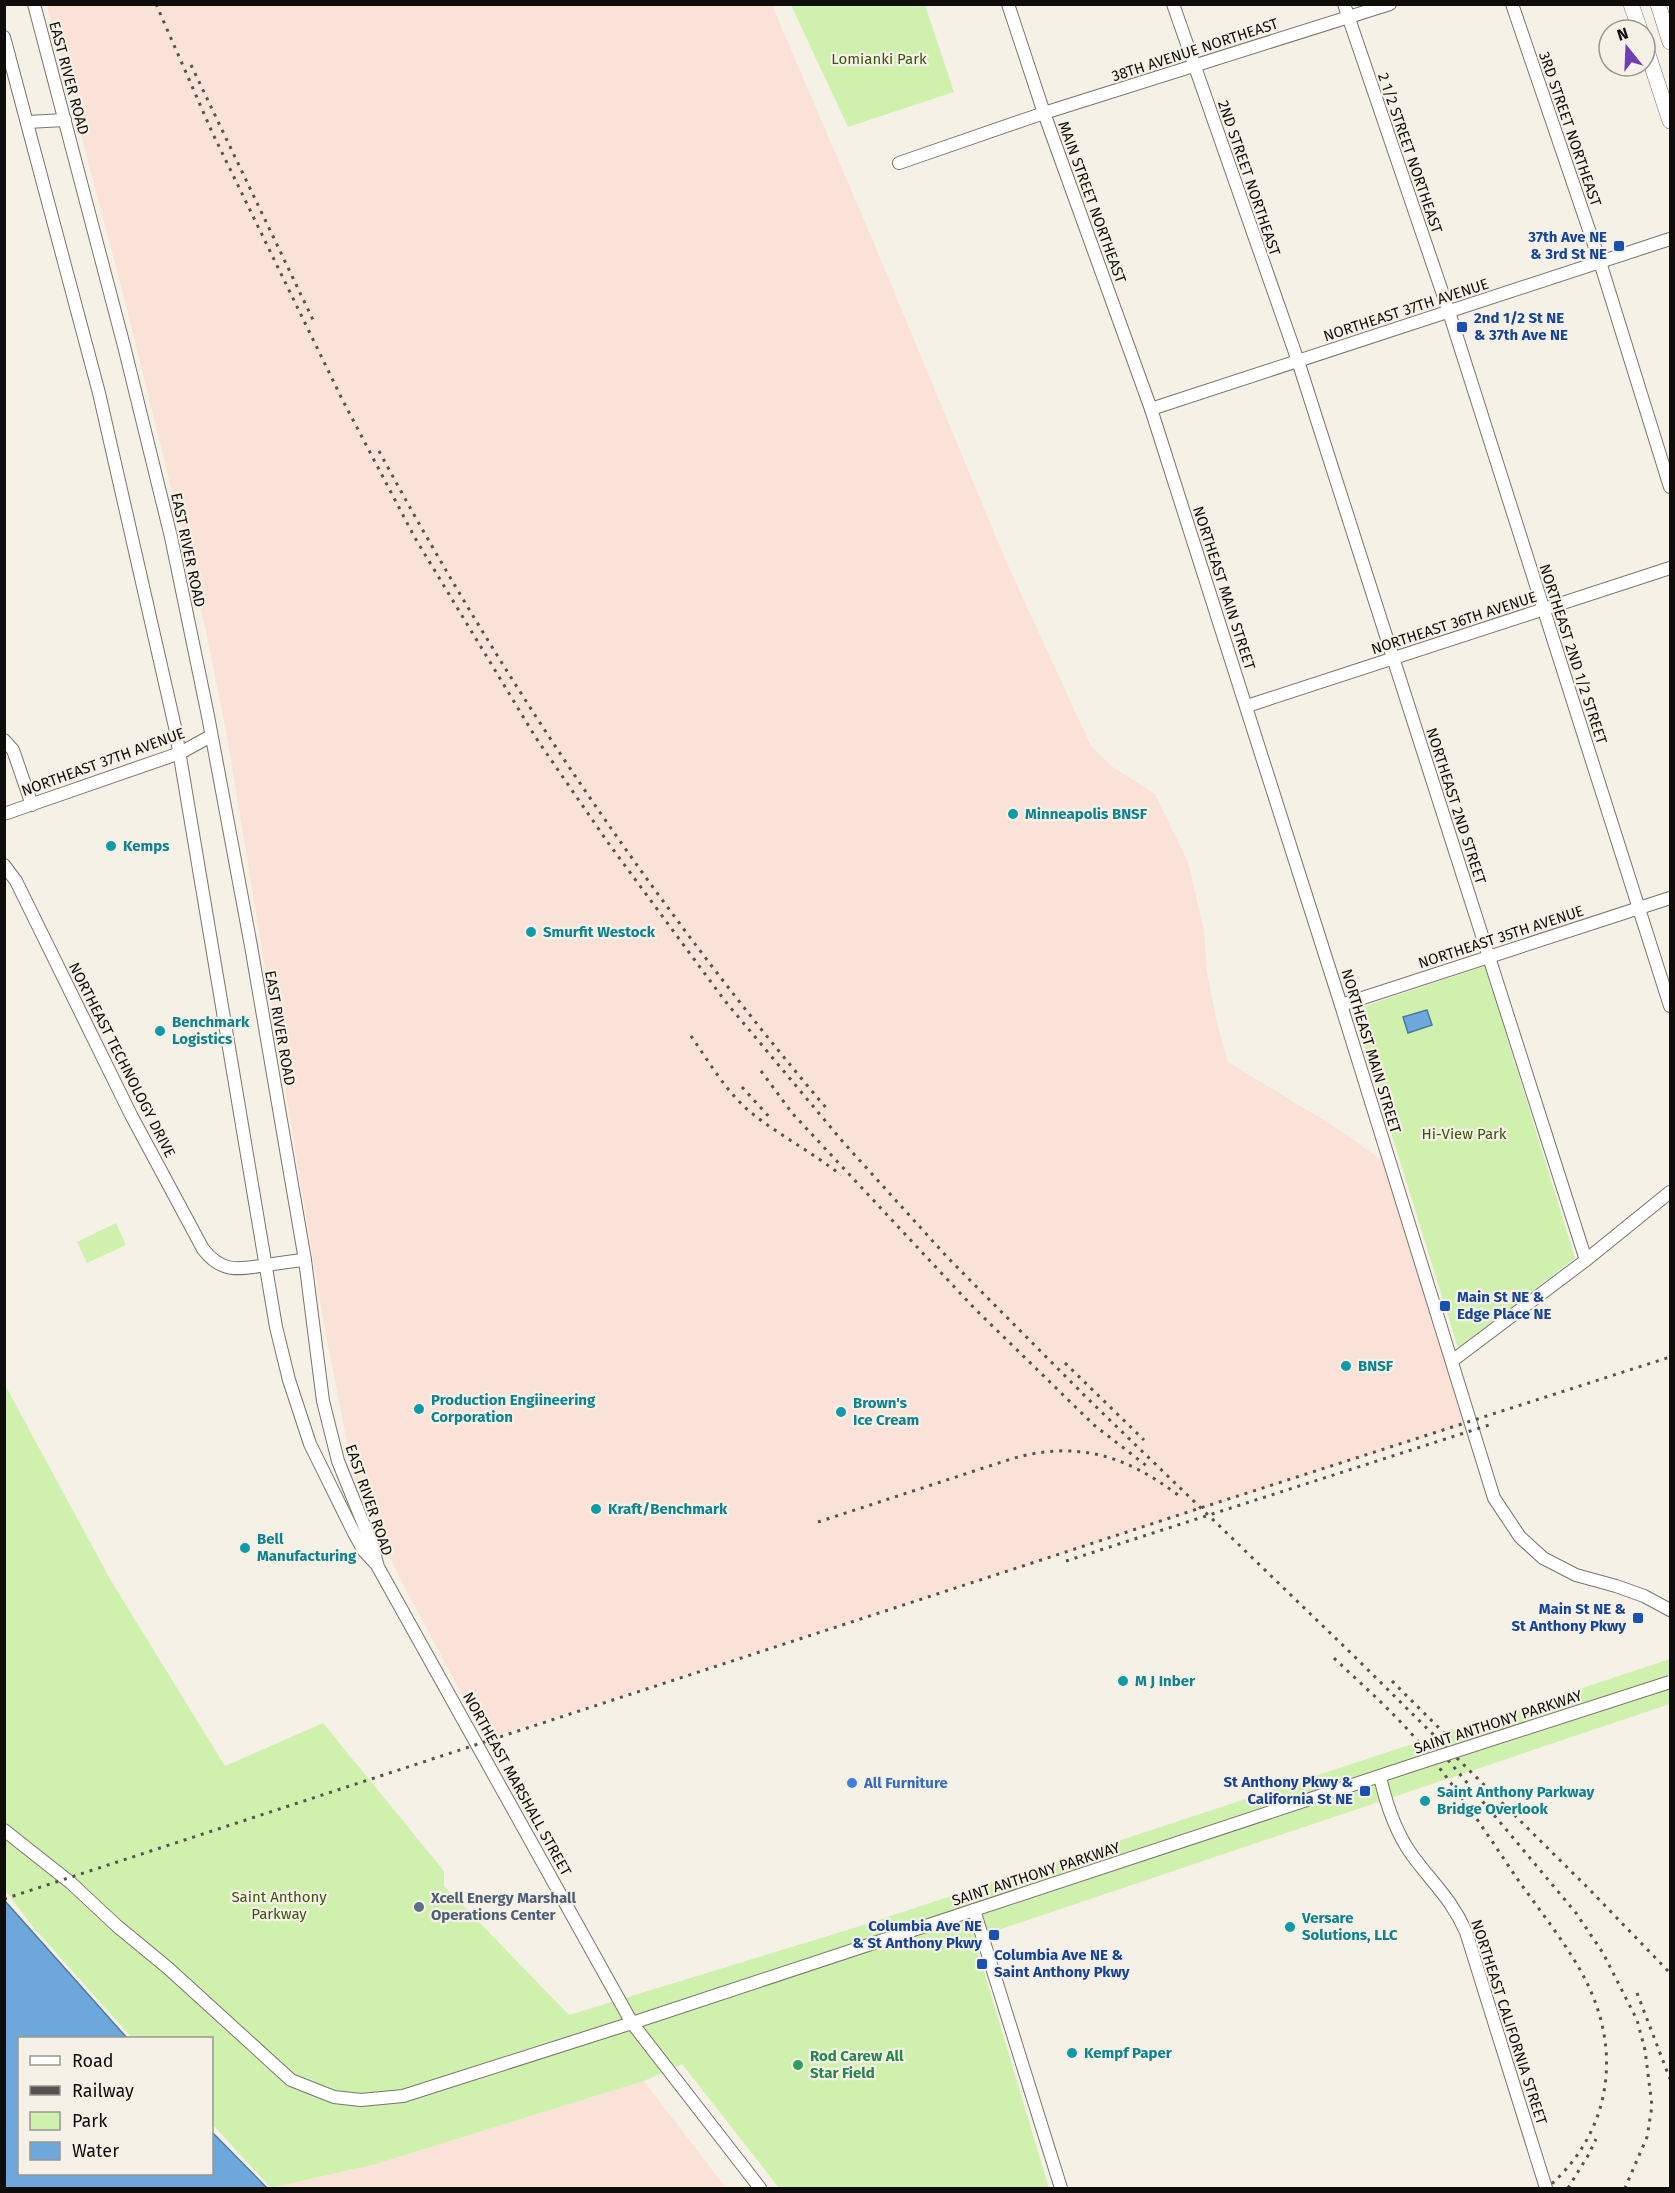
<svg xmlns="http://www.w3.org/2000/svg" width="1675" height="2193" viewBox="0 0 1675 2193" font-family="'Fira Sans',sans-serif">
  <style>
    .industrial { fill: #fbe2d9 }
    .green { fill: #d0f1ae }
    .water { fill: #6da7dc; stroke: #51799d; stroke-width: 1.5 }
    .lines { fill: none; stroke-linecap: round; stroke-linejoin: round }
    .minor-casing { stroke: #79756c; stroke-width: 14 }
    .major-casing { stroke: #79756c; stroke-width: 16 }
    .minor { stroke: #fff; stroke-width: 12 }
    .major { stroke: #fff; stroke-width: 15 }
    .rail { stroke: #56534e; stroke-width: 3; stroke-dasharray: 3 6; stroke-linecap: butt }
    .minor-bridge-casing { stroke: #79756c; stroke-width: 14; stroke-linecap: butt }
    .minor-bridge { stroke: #fff; stroke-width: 12 }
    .transit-dot { fill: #1a4fb4; stroke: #f6f1e7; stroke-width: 2 }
    .culture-dot { fill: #0f9aa8; stroke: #f6f1e7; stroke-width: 2 }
    .shop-dot { fill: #3f7fe0; stroke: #f6f1e7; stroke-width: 2 }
    .service-dot { fill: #5c6f8a; stroke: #f6f1e7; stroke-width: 2 }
    .leisure-dot { fill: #2e9e5b; stroke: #f6f1e7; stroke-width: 2 }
    .labels { text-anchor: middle; stroke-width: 4.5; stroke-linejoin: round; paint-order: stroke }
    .street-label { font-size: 15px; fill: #0f0d0a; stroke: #f6f1e7 }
    .park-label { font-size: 15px; fill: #39560c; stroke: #f6f1e7 }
    .transit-label { font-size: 15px; font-weight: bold; fill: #164399; stroke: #f6f1e7; text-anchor: end }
    .culture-label { font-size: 15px; font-weight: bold; fill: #0d838f; stroke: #f6f1e7; text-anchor: start }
    .shop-label { font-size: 15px; font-weight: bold; fill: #366cbe; stroke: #f6f1e7; text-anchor: start }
    .service-label { font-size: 15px; font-weight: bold; fill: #4e5e75; stroke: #f6f1e7; text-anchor: start }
    .leisure-label { font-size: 15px; font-weight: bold; fill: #27864d; stroke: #f6f1e7; text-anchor: start }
  </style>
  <rect width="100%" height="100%" fill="#f6f1e7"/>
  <!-- industrial -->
  <g class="industrial">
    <path d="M47,5h725l104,243 130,313 85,185 20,20 44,28 33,68 16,68 3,42 10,51 11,39 109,66 46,33 83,263 -980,315 -79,-147 -29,-58 -24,-56 -30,-153 -98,-594 -20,-100 -78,-318z"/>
    <path d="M644,2081l82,107h-455l105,-24z"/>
  </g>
  <!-- green -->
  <g class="green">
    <path d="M791,5h134l29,87 -106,35z"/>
    <path d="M1485,966l90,292 -117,90 -105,-338z"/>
    <path d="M116,1223l10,22 -39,18 -10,-21z"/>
    <path d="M4,1383l106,196 115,187 98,-43 121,148v15l125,129 288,-88 813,-268v45l-696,234 75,250h-270l-97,-124 -38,17 -268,83 -105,24 -59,-64v-86h-80l-99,-111 -28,-37z"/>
  </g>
  <!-- water -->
  <g class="water">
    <path d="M1427,1010l5,15 -24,8 -5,-16z"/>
    <path d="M5,1901l122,137h-107v136h192v-42l55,56h-262z"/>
  </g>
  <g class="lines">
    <defs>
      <g id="minor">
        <path d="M34,4l90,342 47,191 37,179 43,230 54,314 18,141 15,60 34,84 6,22 254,456 128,165"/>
        <path d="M1008,4l36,109 107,296 190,596 153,493 26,39 23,21 33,17 40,11 28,10 26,14"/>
        <path d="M1173,4l125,357 288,899"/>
        <path d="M1344,4l105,308 221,694"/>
        <path d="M1512,4l88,258 70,225"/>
        <path d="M4,37l95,356 76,334 101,600 13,53 21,64 44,89 10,18 11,12"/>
        <path d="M27,122l38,-2"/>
        <path d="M899,163l145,-50 346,-109"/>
        <path d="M1151,409l519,-170"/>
        <path d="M1247,706l423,-138"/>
        <path d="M4,740l9,10 19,55"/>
        <path d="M4,814l176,-61 31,-17"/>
        <path d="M4,865l12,16 115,234 72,134c19,25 37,20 64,16 13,-2 25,-4 38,-5"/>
        <path d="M1341,1005l329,-107"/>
        <path d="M1452,1361l134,-101 84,-68"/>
        <path d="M1380,1777c6,26 16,56 32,78 21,29 39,43 54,77l80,256"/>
        <path d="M4,1830l67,53 46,43 51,42 123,112 43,17 27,3 42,-4 229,-73 793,-262"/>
        <path d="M974,1910l87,278"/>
      </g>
      <g id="major">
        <path d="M1631,4l9,26"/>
        <path d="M1658,4l12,38"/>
        <path d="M1645,45l25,76"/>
      </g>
    </defs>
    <!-- minor casing -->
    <use href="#minor" class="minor-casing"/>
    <!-- major casing -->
    <use href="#major" class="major-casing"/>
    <!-- minor -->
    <use href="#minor" class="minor"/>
    <!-- major -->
    <use href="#major" class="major"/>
    <!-- rail -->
    <g class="rail">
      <path d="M156,4l56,128 130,267 73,139 121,200 73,106 116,157 118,141 105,116 139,140 267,258 235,233 81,84"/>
      <path d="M191,65l123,257"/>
      <path d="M379,451c126,234 276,455 448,658"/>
      <path d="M691,1036c19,27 36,58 63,79 27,21 59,38 87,60"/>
      <path d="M761,1071l31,42 182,195 120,117 54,42"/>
      <path d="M742,1087l30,33"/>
      <path d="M1065,1363l79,77"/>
      <path d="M818,1522l193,-63c65,-19 114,-4 167,36"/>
      <path d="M1066,1561l426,-137"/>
      <path d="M1334,1658c29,28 61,55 87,87 35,42 65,87 95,132 23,33 54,71 71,106 36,73 22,152 -40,205"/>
      <path d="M1392,1681l57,57"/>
      <path d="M1448,1760l128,153 27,40 34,67 8,30 7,56 -5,31 -22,51"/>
      <path d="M4,1899l1184,-387 482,-155"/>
      <path d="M1637,1993l33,86"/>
      <path d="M1568,2188l21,-34 7,-15"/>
    </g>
    <defs>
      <path id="minor-bridge" d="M1425,1761l245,-79"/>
    </defs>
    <!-- minor-bridge casing -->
    <use href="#minor-bridge" class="minor-bridge-casing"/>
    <!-- minor-bridge -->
    <use href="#minor-bridge" class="minor-bridge"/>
  </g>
  <!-- markers -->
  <g class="transit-dot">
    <rect x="1613" y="240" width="12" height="12" rx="3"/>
    <rect x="1456" y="321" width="12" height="12" rx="3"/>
    <rect x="1439" y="1300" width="12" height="12" rx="3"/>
    <rect x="1632" y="1612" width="12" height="12" rx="3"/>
    <rect x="1359" y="1785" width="12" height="12" rx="3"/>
    <rect x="988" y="1929" width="12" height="12" rx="3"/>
    <rect x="976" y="1958" width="12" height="12" rx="3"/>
  </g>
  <g class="culture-dot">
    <circle cx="1013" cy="814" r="6"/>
    <circle cx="111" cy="846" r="6"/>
    <circle cx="531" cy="932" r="6"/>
    <circle cx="160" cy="1031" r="6"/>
    <circle cx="1346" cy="1366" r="6"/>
    <circle cx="419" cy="1409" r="6"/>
    <circle cx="841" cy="1412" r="6"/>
    <circle cx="596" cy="1509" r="6"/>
    <circle cx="245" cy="1548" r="6"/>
    <circle cx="1123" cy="1681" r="6"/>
    <circle cx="1425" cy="1801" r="6"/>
    <circle cx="1290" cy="1927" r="6"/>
    <circle cx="1072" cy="2053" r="6"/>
  </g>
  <circle class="shop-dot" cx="852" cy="1783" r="6"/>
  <circle class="service-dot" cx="419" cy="1907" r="6"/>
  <circle class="leisure-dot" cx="798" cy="2065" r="6"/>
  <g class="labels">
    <!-- street labels -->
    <g class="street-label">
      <text transform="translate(1195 50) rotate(-18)" y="5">38TH AVENUE NORTHEAST</text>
      <text transform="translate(69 78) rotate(75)" y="5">EAST RIVER ROAD</text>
      <text transform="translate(1570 129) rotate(71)" y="5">3RD STREET NORTHEAST</text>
      <text transform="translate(1410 153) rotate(71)" y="5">2 1/2 STREET NORTHEAST</text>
      <text transform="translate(1249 178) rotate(71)" y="5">2ND STREET NORTHEAST</text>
      <text transform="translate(1092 202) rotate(70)" y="5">MAIN STREET NORTHEAST</text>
      <text transform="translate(1406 310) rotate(-18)" y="5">NORTHEAST 37TH AVENUE</text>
      <text transform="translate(188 550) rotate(78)" y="5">EAST RIVER ROAD</text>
      <text transform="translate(1224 588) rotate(72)" y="5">NORTHEAST MAIN STREET</text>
      <text transform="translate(1454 623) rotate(-18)" y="5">NORTHEAST 36TH AVENUE</text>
      <text transform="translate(1573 654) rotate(72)" y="5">NORTHEAST 2ND 1/2 STREET</text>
      <text transform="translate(103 762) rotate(-20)" y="5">NORTHEAST 37TH AVENUE</text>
      <text transform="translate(1456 806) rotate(72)" y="5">NORTHEAST 2ND STREET</text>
      <text transform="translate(1501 937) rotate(-18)" y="5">NORTHEAST 35TH AVENUE</text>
      <text transform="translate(280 1028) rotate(80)" y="5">EAST RIVER ROAD</text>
      <text transform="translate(1371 1051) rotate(73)" y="5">NORTHEAST MAIN STREET</text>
      <text transform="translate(122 1060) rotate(63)" y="5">NORTHEAST TECHNOLOGY DRIVE</text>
      <text transform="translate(369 1500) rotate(71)" y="5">EAST RIVER ROAD</text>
      <text transform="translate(1498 1722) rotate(-18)" y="5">SAINT ANTHONY PARKWAY</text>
      <text transform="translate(517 1784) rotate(61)" y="5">NORTHEAST MARSHALL STREET</text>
      <text transform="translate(1036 1874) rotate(-18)" y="5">SAINT ANTHONY PARKWAY</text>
      <text transform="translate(1509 2022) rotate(72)" y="5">NORTHEAST CALIFORNIA STREET</text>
    </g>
    <!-- park labels -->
    <g class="park-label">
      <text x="879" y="64">Lomianki Park</text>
      <text x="1464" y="1139">Hi-View Park</text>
      <text x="279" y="1902">Saint Anthony<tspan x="279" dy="17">Parkway</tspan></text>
    </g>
    <!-- transit labels -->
    <g class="transit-label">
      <text x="1607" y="242">37th Ave NE<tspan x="1607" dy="17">&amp; 3rd St NE</tspan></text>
      <text x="1474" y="323" text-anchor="start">2nd 1/2 St NE<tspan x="1474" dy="17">&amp; 37th Ave NE</tspan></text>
      <text x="1457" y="1302" text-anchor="start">Main St NE &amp;<tspan x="1457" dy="17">Edge Place NE</tspan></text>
      <text x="1626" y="1614">Main St NE &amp;<tspan x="1626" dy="17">St Anthony Pkwy</tspan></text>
      <text x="1353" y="1787">St Anthony Pkwy &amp;<tspan x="1353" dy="17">California St NE</tspan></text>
      <text x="982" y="1931">Columbia Ave NE<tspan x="982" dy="17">&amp; St Anthony Pkwy</tspan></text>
      <text x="994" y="1960" text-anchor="start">Columbia Ave NE &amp;<tspan x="994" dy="17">Saint Anthony Pkwy</tspan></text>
    </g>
    <!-- culture labels -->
    <g class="culture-label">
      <text x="1025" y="819">Minneapolis BNSF</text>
      <text x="123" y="851">Kemps</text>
      <text x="543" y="937">Smurfit Westock</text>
      <text x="172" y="1027">Benchmark<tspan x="172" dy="17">Logistics</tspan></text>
      <text x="1358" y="1371">BNSF</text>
      <text x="431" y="1405">Production Engiineering<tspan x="431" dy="17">Corporation</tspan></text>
      <text x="853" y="1408">Brown's<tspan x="853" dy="17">Ice Cream</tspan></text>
      <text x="608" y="1514">Kraft/Benchmark</text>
      <text x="257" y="1544">Bell<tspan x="257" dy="17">Manufacturing</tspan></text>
      <text x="1135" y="1686">M J Inber</text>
      <text x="1437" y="1797">Saint Anthony Parkway<tspan x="1437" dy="17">Bridge Overlook</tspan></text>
      <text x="1302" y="1923">Versare<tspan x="1302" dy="17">Solutions, LLC</tspan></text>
      <text x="1084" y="2058">Kempf Paper</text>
    </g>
    <!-- shop labels -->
    <g class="shop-label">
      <text x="864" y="1788">All Furniture</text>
    </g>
    <!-- service labels -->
    <g class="service-label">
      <text x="431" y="1903">Xcell Energy Marshall<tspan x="431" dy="17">Operations Center</tspan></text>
    </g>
    <!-- leisure labels -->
    <g class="leisure-label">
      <text x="810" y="2061">Rod Carew All<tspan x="810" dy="17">Star Field</tspan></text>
    </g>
  </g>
  <!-- border -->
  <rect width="1675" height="2193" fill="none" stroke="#0f0d0a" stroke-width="12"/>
  <!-- legend -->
  <rect x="18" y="2037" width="195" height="138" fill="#f6f1e7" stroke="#9a968f" stroke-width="1.5"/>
  <rect x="30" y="2056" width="30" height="9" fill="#ffffff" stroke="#9a968f" stroke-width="1.5"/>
  <text x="72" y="2067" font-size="18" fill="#0f0d0a">Road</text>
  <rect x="30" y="2086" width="30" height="9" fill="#56534e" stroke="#9a968f" stroke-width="1.5"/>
  <text x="72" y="2097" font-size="18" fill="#0f0d0a">Railway</text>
  <rect x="30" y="2112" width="30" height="18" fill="#d0f1ae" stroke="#9a968f" stroke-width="1.5"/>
  <text x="72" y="2127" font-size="18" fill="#0f0d0a">Park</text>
  <rect x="30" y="2142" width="30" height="18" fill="#6da7dc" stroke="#9a968f" stroke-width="1.5"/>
  <text x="72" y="2157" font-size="18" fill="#0f0d0a">Water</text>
  <!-- north arrow -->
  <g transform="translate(1627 48) rotate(342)"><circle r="28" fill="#f6f1e7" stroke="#9a968f" stroke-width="1.5"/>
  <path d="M0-4.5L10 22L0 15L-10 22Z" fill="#6d3eb6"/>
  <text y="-9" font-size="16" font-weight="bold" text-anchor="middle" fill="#0f0d0a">N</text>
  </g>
</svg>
